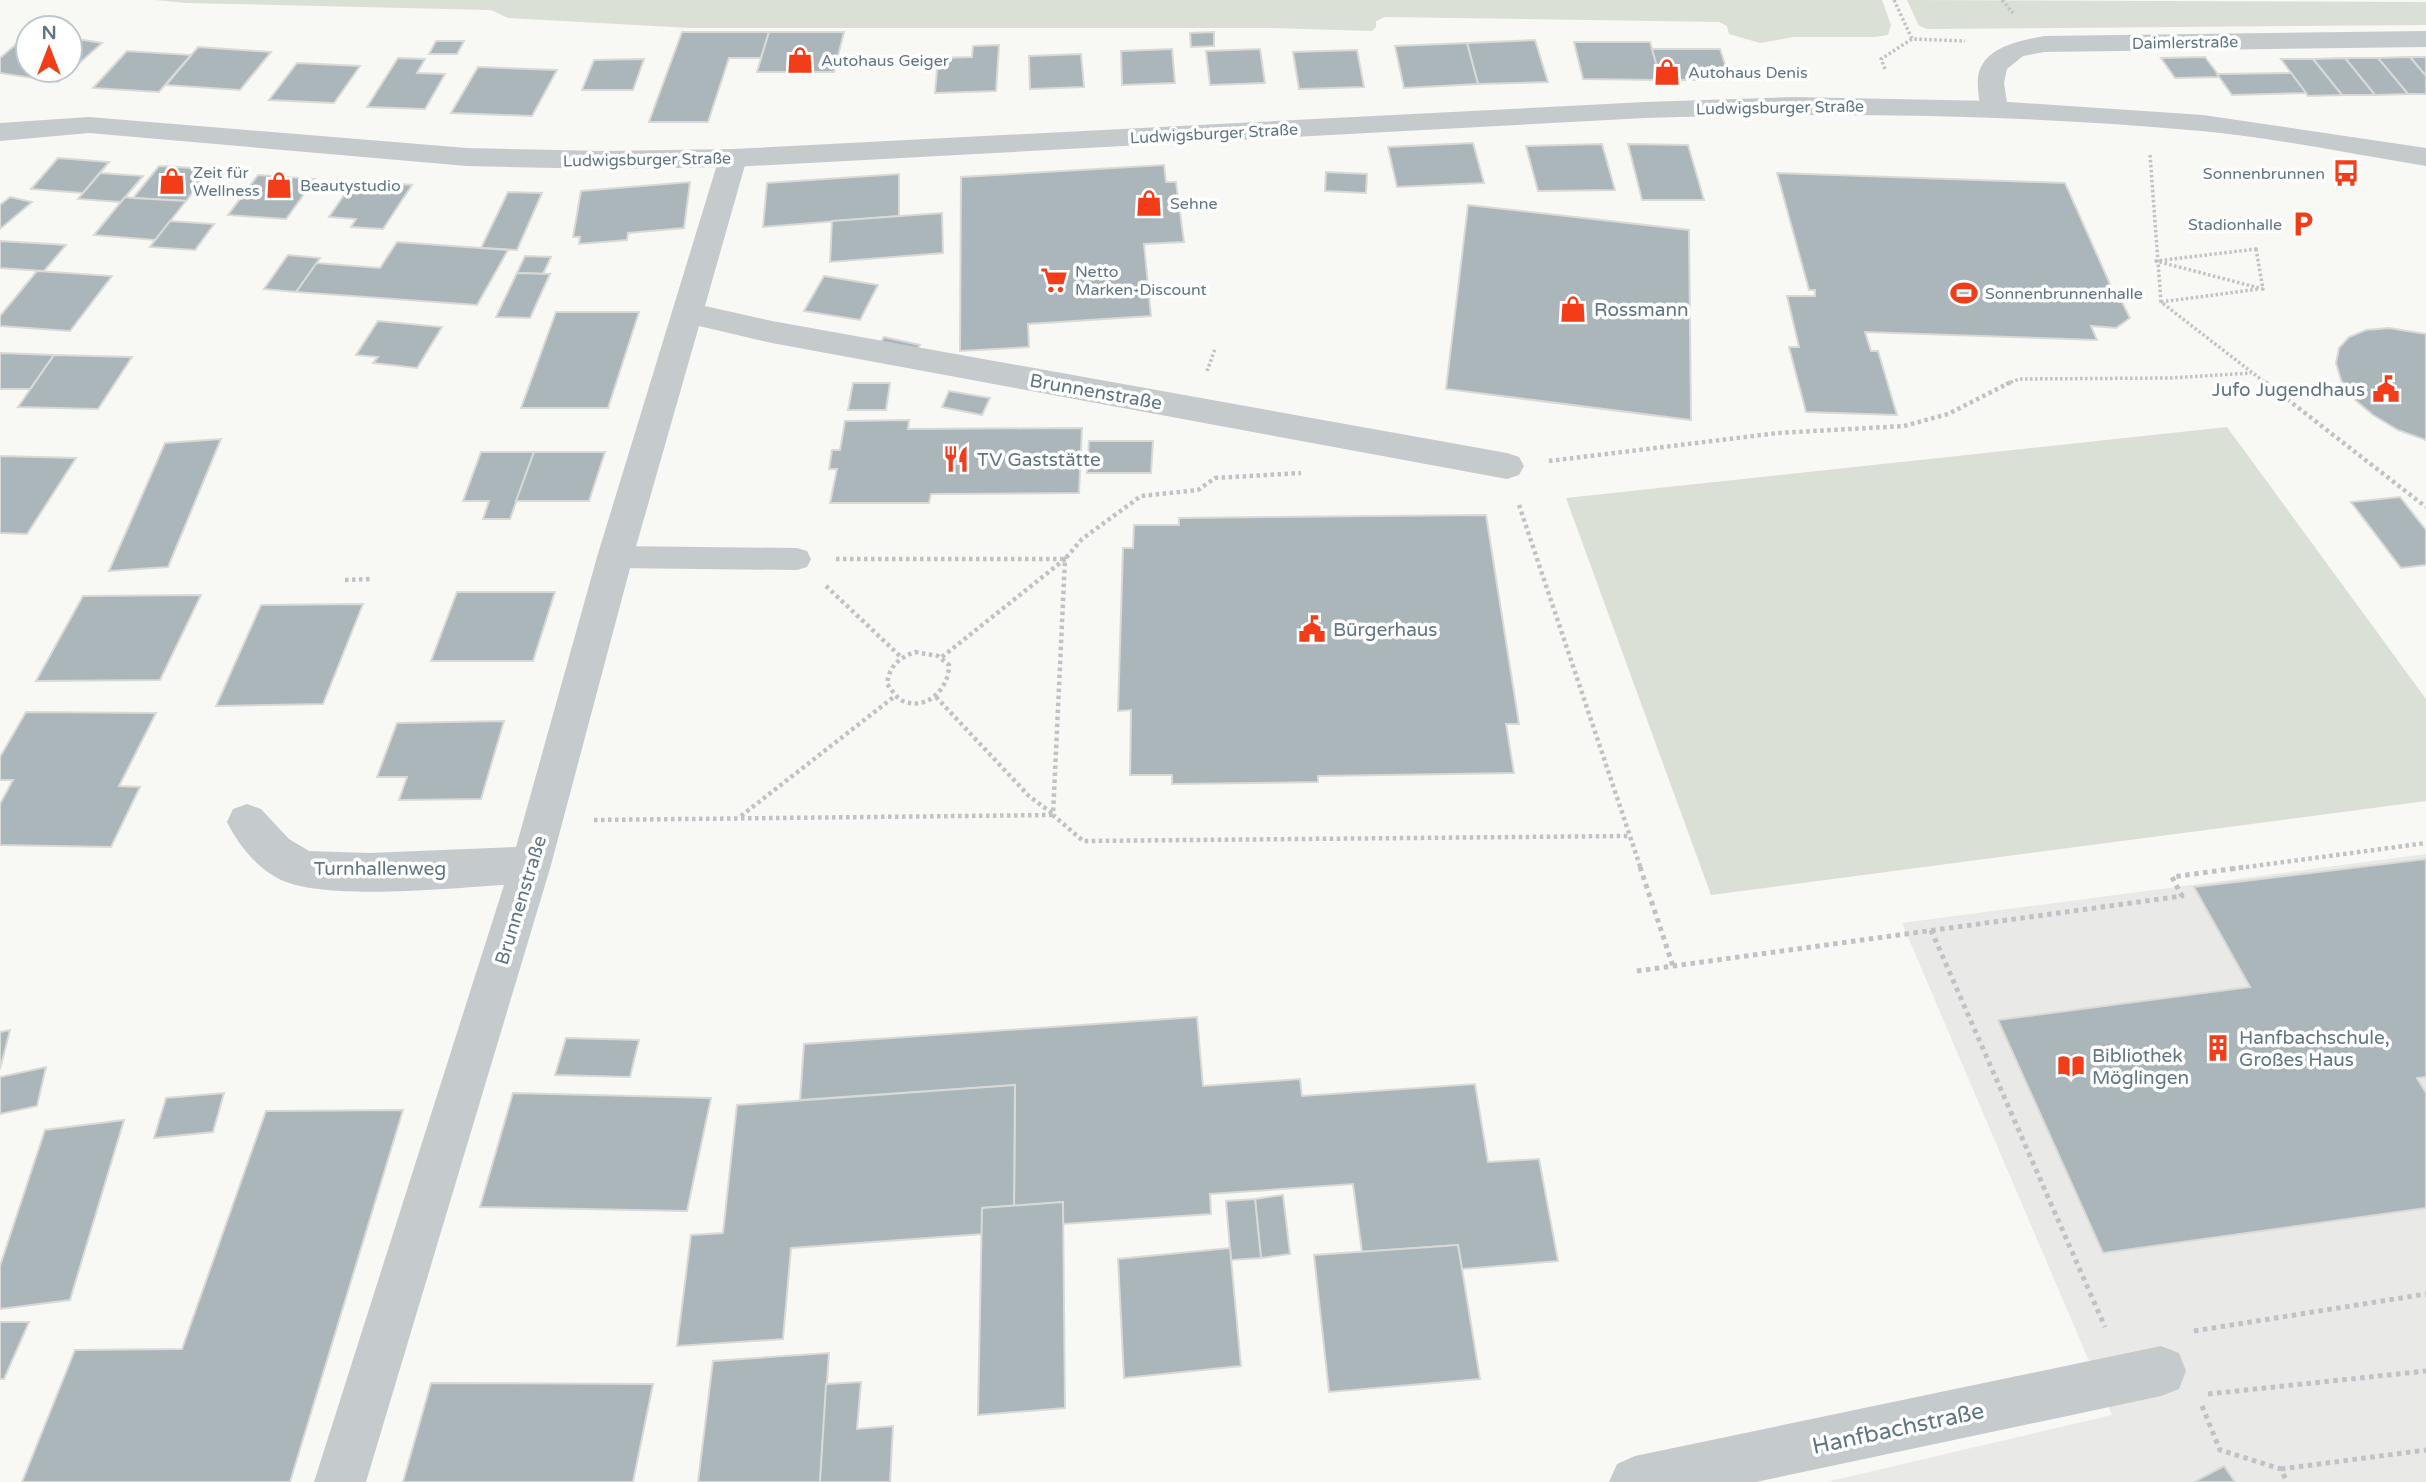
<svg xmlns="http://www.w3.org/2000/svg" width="2426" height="1482" viewBox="0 0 2426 1482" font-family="'Varela Round',sans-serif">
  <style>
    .built { fill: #e9e9e8 }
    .green { fill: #dae0d5 }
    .building { fill: #abb6ba; stroke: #d9d9d7; stroke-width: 2 }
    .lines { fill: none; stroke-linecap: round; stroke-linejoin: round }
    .path-far2 { stroke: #c0c3c5; stroke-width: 3.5; stroke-dasharray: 2.5 2.5; stroke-linecap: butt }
    .path-far1 { stroke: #c0c3c5; stroke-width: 4.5; stroke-dasharray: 3.5 3.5; stroke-linecap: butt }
    .path { stroke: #c0c3c5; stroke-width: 5; stroke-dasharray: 4.5 4.5; stroke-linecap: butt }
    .service { fill: #c5cacd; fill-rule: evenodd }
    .minor { fill: #c5cacd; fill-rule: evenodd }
    .tertiary { fill: #c5cacd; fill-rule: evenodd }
    .labels { text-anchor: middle; stroke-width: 7; stroke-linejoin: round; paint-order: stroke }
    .far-street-label { font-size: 16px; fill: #607682; stroke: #fff }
    .far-poi-label { font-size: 16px; fill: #607682; stroke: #fff; text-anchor: start }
    .poi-label { font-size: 19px; fill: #607682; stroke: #fff; text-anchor: start }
    .street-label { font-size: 19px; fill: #607682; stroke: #fff }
    .near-street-label { font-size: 23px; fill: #607682; stroke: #fff }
  </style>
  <rect width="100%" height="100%" fill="#f8f8f5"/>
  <!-- built -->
  <path class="built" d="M2426,854v628h-600l286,-67 -210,-492z"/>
  <!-- green -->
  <g class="green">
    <path d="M155,0h1727l9,25 -3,10 -13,2h-81l-34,6 -31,-9 -2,-8 -8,-4 -334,-5 -9,4v6l-4,4 -100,-3h-581l-183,-10 -17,-8 -305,-7z"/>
    <path d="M1907,0l519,2v23l-499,4 -8,-3z"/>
    <path d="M2227,427l199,272v102l-715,94 -145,-397z"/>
  </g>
  <!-- building -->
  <g class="building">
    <path d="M682,32h87l-8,26h-32l-21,64h-59z"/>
    <path d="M769,32h75l-10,40h-77z"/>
    <path d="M1214,32v14l-23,1 -1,-14z"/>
    <path d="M28,34v36h42v-32l32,5 -44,39 -58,-9v-15z"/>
    <path d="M1535,40l13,42 -70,2 -11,-41z"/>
    <path d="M436,41h28l-7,13h-28z"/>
    <path d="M1574,42h76l11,38 -78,-1z"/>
    <path d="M1467,43l11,41 -74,4 -9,-42z"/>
    <path d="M999,45l-3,46 -61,2 3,-35 34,-1 1,-11z"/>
    <path d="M198,47l73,5 -31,38 -74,-5z"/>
    <path d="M1172,49l3,34 -53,2 -1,-34z"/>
    <path d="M1260,49l5,34 -55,2 -4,-34z"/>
    <path d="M1652,49h68l10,31h-69z"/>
    <path d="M1357,50l7,37 -65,2 -6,-37z"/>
    <path d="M127,51l64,4 -32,37 -66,-4z"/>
    <path d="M1081,54l3,33 -54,2 -1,-33z"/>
    <path d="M2205,57l15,20 -45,1 -14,-20z"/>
    <path d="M2410,57h16v19z"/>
    <path d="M2410,57l16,19v18h-18l-30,-36z"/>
    <path d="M398,58l27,1 -8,14 28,1 -20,35 -58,-2z"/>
    <path d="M2345,58h33l30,36 -33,1z"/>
    <path d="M2345,58l30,37h-33l-29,-36z"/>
    <path d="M644,59l-11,31h-51l12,-30z"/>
    <path d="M2281,59h32l29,36 -34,1z"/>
    <path d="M297,63l63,3 -26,37 -65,-3z"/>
    <path d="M478,67l79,3 -25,46 -81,-3z"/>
    <path d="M2291,73l15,20 -74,2 -15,-21z"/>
    <path d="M1473,143l11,40 -87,4 -9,-40z"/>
    <path d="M1602,144l13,46 -77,1 -12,-45z"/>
    <path d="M1628,144l60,1 16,55h-62z"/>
    <path d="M58,158l51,4 -26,31 -52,-4z"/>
    <path d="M1164,165l2,17h10l8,60 -40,2 7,72 -123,8 1,23 -69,4 1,-174z"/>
    <path d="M159,166l51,3 -24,32 -53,-3z"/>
    <path d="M1326,172l41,2 -1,19 -41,-2z"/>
    <path d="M100,173l43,3 -22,26 -43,-3z"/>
    <path d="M1777,173l288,10 53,119h4l8,16 -14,10 -25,-2 6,14 -232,-8 6,19h7l19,64 -91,-3 -17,-65h10l-12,-51h28v-6h-6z"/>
    <path d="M899,174v42l-136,11 4,-44z"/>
    <path d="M258,175l57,4 -29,40 -58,-4z"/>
    <path d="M354,181l58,4 -29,44 -32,-2 5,-8 -27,-2z"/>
    <path d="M690,182l-6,46 -56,5 -1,7 -48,4 1,-7h-7l8,-46z"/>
    <path d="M508,192l34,1 -25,57 -36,-2z"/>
    <path d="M10,197l22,5 -32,27v-24z"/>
    <path d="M125,197l8,1 53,3 -31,39 -61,-5z"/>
    <path d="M1468,205l221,25 2,190 -245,-31z"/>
    <path d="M942,213l1,40 -113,9 2,-41z"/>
    <path d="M170,221l44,3 -19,26 -45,-3z"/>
    <path d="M0,241l66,4 -22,26 -44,-3z"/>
    <path d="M397,242l111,8 -31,55 -181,-13 20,-29 64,5z"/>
    <path d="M288,255l32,3 -24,34 -32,-3z"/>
    <path d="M525,256l26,1 -8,17 -26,-1z"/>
    <path d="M37,271l75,5 -42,55 -70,-5v-10z"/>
    <path d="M517,273l33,1 -20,44 -34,-1z"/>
    <path d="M824,276l54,9 -18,35 -56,-9z"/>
    <path d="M556,312h83l-31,96h-87z"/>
    <path d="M378,321l64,6 -25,41 -44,-5 5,-6 -22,-2z"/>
    <path d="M2389,328l37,6v106l-28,-10 -25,-15 -20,-17 -12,-18 -5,-17 3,-15 10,-11 17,-7z"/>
    <path d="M884,337l36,8 -6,11 -37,-8z"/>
    <path d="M0,353l54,2 -24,34h-30z"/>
    <path d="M54,355l78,2 -34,52 -80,-2z"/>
    <path d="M853,383h37l-4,27h-38z"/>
    <path d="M949,391l41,7 -8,17 -40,-8z"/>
    <path d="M909,420l-1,9 174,-1 -3,65 -148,1 -2,9h-99l7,-34h-8l3,-19h8l5,-29z"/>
    <path d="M221,439l-53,128 -59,4 56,-128z"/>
    <path d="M1089,441h64l-2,32h-64z"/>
    <path d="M481,452h53l-24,67h-27l6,-18h-26z"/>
    <path d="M534,452h71l-16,49h-73z"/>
    <path d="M0,456l76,2 -49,76 -27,-1z"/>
    <path d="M2400,497l26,33v35l-25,3 -50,-66z"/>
    <path d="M1486,515l33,209h-13l8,49 -196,3v6l-146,2v-9h-42l1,-65 -13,1 5,-163h10l1,-23h45v-7z"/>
    <path d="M457,592h98l-22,69h-102z"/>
    <path d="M201,595l-41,85 -124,1 47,-85z"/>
    <path d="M363,604l-40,100 -107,2 45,-101z"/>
    <path d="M26,712l130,1 -37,73 21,1 -29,60 -111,-2v-41l13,-24h-13v-23z"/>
    <path d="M504,721l-23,78 -82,1 8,-23h-30l20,-54z"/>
    <path d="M2426,859v218l-9,1 9,15v115l-323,45 -105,-233 252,-33 -56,-100z"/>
    <path d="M1197,1017l6,69 97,-7 2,17 173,-12 13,78 51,-3 19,102 -96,8 -4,-24 -96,7 -9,-68 -143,10 1,20 -148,10v-22l-49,4 1,-121 -215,15 4,-56z"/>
    <path d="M10,1030l-10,39v-37z"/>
    <path d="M566,1038l73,2 -9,37 -75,-2z"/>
    <path d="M46,1067l-9,39 -37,8v-37z"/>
    <path d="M1015,1085l-1,121 -32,2v26l-191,14 -8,91 -106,7 14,-111 32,-2 14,-128z"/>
    <path d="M224,1093l-11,39 -59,6 12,-40z"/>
    <path d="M513,1093l198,5 -24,113 -207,-4z"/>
    <path d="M403,1110l-113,372h-268l53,-132 107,-1 84,-238z"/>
    <path d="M124,1120l-54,180 -70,9v-43l45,-136z"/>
    <path d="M1283,1195l7,59 -29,4 -6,-59z"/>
    <path d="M1255,1199l6,59 -30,2 -5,-59z"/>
    <path d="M1063,1202l2,206 -87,7 4,-207z"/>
    <path d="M1458,1245l22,134 -151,13 -15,-137z"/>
    <path d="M1230,1248l11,118 -117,12 -6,-119z"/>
    <path d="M0,1322h29l-25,57h-4z"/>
    <path d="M829,1353l-9,129h-122l15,-121z"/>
    <path d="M861,1382l-4,47 36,-3 -3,56h-70l6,-98z"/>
    <path d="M431,1383l222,1 -20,98h-230z"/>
    <path d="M2224,1466l11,16h-41z"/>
  </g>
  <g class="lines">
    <!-- path-far2 -->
    <g class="path-far2">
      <path d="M1894,0l18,39"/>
      <path d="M2002,0l11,13"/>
      <path d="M1885,69l-4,-10 31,-20 53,2"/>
      <path d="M2150,155l11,147 106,82"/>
      <path d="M2256,249l7,40 -107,-28z"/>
      <path d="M2161,302l98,-13"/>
      <path d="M1207,371l8,-22"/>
      <path d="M2006,384l13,-5 152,-1 80,-5"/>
    </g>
    <!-- path-far1 -->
    <g class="path-far1">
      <path d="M2265,382l161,125"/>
      <path d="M1549,461l229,-28 126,-7 44,-12 63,-32"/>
      <path d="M1519,505l122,364"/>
      <path d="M836,559h229l17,-20 59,-43 57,-6 17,-12 86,-5"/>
      <path d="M345,580l27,-1"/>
      <path d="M826,586l75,71"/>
      <path d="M915,652l23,4 11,9c0,24 -22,46 -46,36 -7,-3 -11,-11 -16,-17 2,-18 12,-26 28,-32z"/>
      <path d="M942,657l123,-98 -12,256 30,26 545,-5"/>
      <path d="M936,697l93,99 24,18"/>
      <path d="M741,816l154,-120"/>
      <path d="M594,820l459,-5"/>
      <path d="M2232,869l194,-26"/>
    </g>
    <!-- path -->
    <g class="path">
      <path d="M1640,867l33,99"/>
      <path d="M1931,930l174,397"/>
      <path d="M1637,971l545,-75 -10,-19 73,-10"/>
      <path d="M2194,1331l232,-37"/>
      <path d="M2208,1394l218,-23"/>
      <path d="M2202,1406l18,44 61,19 6,13"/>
      <path d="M2281,1469l145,-19"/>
    </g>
    <!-- service -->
    <path class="service" d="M615,546l182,2 10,3 4,8 -4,8 -10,3 -182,-2 -10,-3 -4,-8 4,-8z"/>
    <!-- minor -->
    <g class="minor">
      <path d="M2426,31v16l-382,5 -21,4 -16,13 -3,14 4,26 -4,6 -10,2 -10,-2c-5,-8 -5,-17 -6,-27 -4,-39 36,-46 66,-52z"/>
      <path d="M733,149l10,3 4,6 -42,148 67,15 735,132 12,4 5,9 -5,9 -12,4 -735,-136 -73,-17 -66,231 -82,308 -185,617h-52l190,-597c-55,3 -176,16 -223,-5 -23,-11 -43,-35 -54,-58l6,-13 14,-5 14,5 28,30 20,12 60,2 147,-6 81,-290 122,-399 4,-6z"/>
      <path d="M2161,1346l18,7 7,18 -7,18 -18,7 -405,86h-147l8,-18 18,-8z"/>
    </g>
    <!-- tertiary -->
    <path class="tertiary" d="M1792,97l202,4 209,14 223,33v18c-75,-12 -150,-28 -225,-35 -185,-17 -371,-19 -556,-13l-912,49 -130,2 -136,-3 -378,-33 -89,8v-18l89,-6 378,31 136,3 130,-2 912,-47z"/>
  </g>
  <!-- icons -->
  <defs>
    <symbol id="shop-bare" viewBox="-9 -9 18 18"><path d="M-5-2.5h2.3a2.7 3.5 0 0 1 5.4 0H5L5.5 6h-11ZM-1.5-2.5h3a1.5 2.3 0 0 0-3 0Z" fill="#f33d19" stroke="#fff" stroke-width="2.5" paint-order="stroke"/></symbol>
    <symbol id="bus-bare" viewBox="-9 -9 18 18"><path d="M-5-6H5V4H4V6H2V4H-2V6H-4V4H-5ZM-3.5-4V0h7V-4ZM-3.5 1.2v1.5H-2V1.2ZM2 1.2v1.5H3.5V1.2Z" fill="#f33d19" stroke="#fff" stroke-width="2.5" paint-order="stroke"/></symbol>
    <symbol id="parking-bare" viewBox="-9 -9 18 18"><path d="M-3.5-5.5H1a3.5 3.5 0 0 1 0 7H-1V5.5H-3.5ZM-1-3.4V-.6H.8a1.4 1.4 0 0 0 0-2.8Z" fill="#f33d19" stroke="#fff" stroke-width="2.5" paint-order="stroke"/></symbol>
    <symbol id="supermarket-bare" viewBox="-9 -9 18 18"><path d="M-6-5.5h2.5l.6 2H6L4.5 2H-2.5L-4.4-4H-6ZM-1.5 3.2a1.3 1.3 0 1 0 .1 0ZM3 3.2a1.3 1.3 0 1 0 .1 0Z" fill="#f33d19" stroke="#fff" stroke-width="2.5" paint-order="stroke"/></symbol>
    <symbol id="stadium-bare" viewBox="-9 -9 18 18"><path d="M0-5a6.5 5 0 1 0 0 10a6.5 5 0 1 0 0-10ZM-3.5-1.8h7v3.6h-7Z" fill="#f33d19" stroke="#fff" stroke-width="2.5" paint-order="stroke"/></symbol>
    <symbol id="civic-bare" viewBox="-9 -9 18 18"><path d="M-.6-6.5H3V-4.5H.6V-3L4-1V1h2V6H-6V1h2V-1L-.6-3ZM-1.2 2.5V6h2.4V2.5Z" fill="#f33d19" stroke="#fff" stroke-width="2.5" paint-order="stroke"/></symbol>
    <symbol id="restaurant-bare" viewBox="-9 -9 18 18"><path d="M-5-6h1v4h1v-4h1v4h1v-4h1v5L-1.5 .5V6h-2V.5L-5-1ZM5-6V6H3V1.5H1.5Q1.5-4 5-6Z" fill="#f33d19" stroke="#fff" stroke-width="2.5" paint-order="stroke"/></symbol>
    <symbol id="building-bare" viewBox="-9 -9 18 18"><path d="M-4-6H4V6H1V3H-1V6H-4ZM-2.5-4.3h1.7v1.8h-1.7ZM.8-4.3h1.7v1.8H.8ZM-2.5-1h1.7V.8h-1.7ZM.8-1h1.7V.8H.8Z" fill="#f33d19" stroke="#fff" stroke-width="2.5" paint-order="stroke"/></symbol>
    <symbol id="library-bare" viewBox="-9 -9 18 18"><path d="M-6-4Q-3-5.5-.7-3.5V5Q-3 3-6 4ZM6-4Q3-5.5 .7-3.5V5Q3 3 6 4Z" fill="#f33d19" stroke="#fff" stroke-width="2.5" paint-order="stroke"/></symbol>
  </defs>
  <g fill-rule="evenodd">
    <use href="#shop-bare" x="781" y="41" width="38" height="38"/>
    <use href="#shop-bare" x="1648" y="53" width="38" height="38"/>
    <use href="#bus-bare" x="2327" y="154" width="38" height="38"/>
    <use href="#shop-bare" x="153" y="162" width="38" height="38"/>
    <use href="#shop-bare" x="260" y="166" width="38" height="38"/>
    <use href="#shop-bare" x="1130" y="184" width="38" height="38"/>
    <use href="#parking-bare" x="2284" y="205" width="38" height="38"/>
    <use href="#supermarket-bare" x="1035" y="261" width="38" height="38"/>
    <use href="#stadium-bare" x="1945" y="274" width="38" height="38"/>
    <use href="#shop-bare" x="1554" y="290" width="38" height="38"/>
    <use href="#civic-bare" x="2367" y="370" width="38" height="38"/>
    <use href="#restaurant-bare" x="937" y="440" width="38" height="38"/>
    <use href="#civic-bare" x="1293" y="610" width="38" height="38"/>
    <use href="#building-bare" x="2199" y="1029" width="38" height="38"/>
    <use href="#library-bare" x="2052" y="1047" width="38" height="38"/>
  </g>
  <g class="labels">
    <!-- far-street labels -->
    <g class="far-street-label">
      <text transform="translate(2185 42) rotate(-1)" y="6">Daimlerstraße</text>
      <text transform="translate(1780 107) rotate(-1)" y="6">Ludwigsburger Straße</text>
      <text transform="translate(1214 133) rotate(-3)" y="6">Ludwigsburger Straße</text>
      <text transform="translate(647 159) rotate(-1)" y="6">Ludwigsburger Straße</text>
    </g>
    <!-- far-poi labels -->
    <g class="far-poi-label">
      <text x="821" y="66">Autohaus Geiger</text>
      <text x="1688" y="78">Autohaus Denis</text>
      <text x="193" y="178">Zeit für<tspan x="193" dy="18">Wellness</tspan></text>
      <text x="2325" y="179" text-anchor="end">Sonnenbrunnen</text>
      <text x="300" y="191">Beautystudio</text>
      <text x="1170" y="209">Sehne</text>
      <text x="2282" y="230" text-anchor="end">Stadionhalle</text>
      <text x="1075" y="277">Netto<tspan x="1075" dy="18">Marken-Discount</tspan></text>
      <text x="1985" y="299">Sonnenbrunnenhalle</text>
    </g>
    <!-- poi labels -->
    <g class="poi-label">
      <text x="1594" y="316">Rossmann</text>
      <text x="2365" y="396" text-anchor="end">Jufo Jugendhaus</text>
      <text x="977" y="466">TV Gaststätte</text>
      <text x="1333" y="636">Bürgerhaus</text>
      <text x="2239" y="1044">Hanfbachschule,<tspan x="2239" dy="22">Großes Haus</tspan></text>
      <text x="2092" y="1062">Bibliothek<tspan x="2092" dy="22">Möglingen</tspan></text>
    </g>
    <!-- street labels -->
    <g class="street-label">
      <text transform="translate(1096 391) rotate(10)" y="7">Brunnenstraße</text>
      <text x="380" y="875">Turnhallenweg</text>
      <text transform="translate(520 900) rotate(-73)" y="7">Brunnenstraße</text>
    </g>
    <!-- near-street labels -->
    <g class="near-street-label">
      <text transform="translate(1898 1428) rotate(-12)" y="8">Hanfbachstraße</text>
    </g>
  </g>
  <!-- north arrow -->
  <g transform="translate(49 49)"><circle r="33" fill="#ffffff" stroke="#bfc8cd" stroke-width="2"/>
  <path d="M0-5L12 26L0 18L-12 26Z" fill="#f33d19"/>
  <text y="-10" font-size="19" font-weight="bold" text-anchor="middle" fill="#607682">N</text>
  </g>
</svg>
